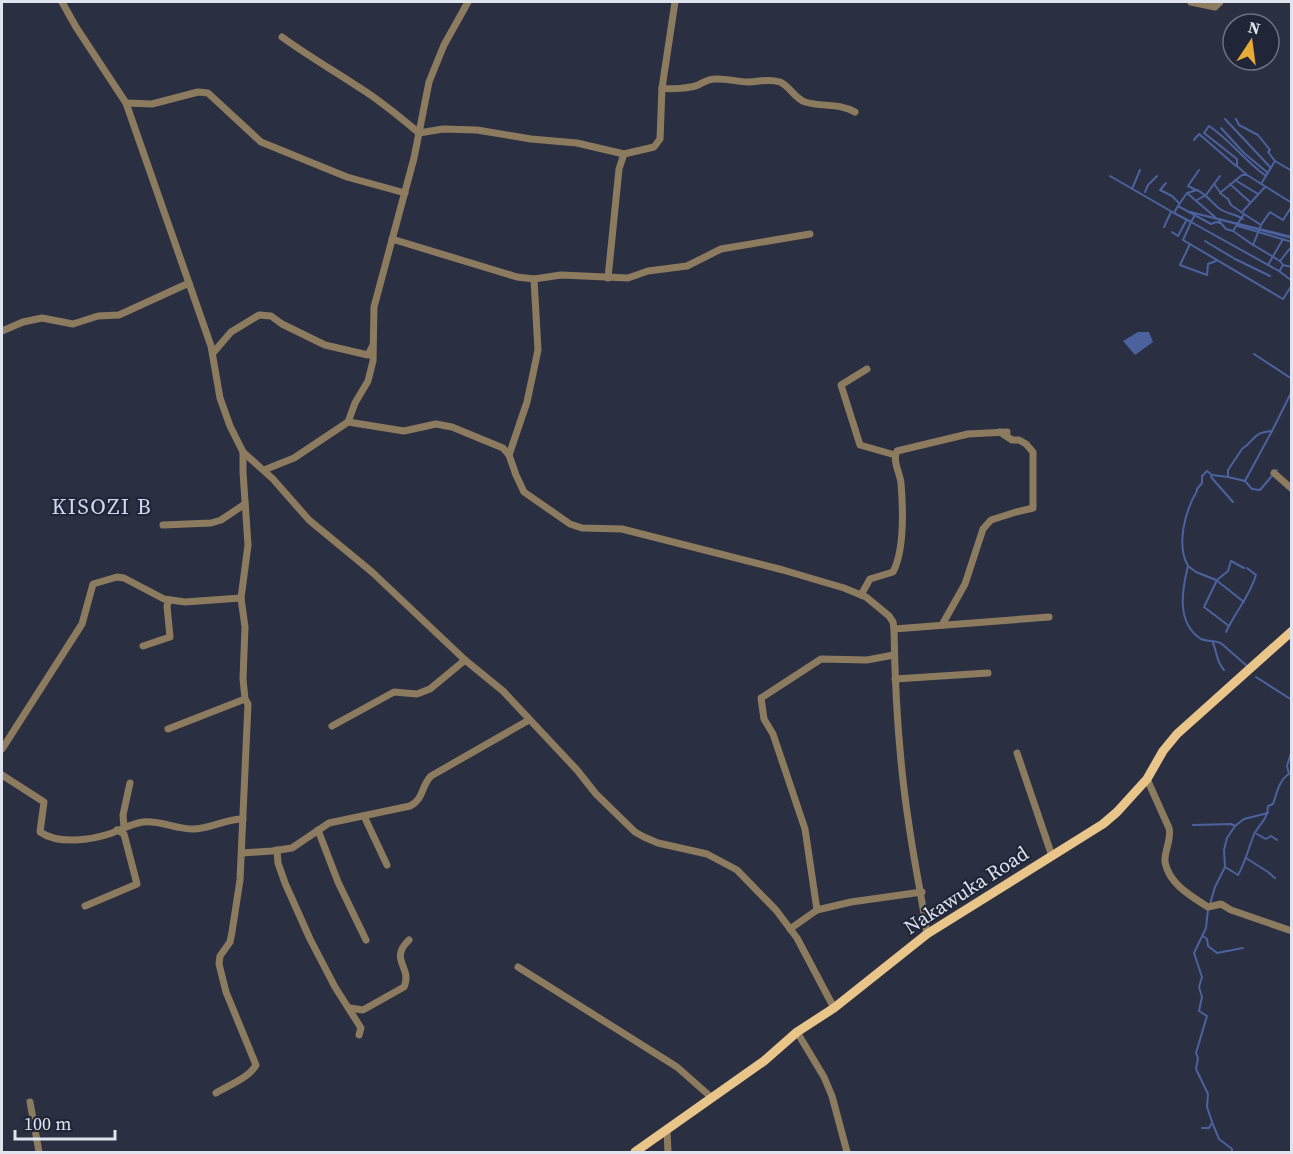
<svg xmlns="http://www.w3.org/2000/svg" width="1293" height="1154" viewBox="0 0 1293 1154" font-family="'Source Serif 4',serif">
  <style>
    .water { fill: #4c629f }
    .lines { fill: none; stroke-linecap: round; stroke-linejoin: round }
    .stream { stroke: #4c629f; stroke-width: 2 }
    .minor { stroke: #8d7b5f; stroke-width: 7 }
    .major { stroke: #eac58a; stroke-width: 9 }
    .labels { text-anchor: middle; stroke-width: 4.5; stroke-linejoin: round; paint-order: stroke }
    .street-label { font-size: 20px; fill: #e0e4ef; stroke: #202637 }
    .quarter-label { font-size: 22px; letter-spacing: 1.5px; fill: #cdd6ec; stroke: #202637 }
  </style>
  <rect width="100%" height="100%" fill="#2a3041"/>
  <!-- water -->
  <path class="water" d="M1138,332h11l4,10 -18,13 -12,-14z"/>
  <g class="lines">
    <!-- stream -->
    <g class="stream">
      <path d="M1225,119l46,49"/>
      <path d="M1236,119l3,6 19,10 12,15 -2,2 7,9 17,10"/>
      <path d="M1221,128l23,25 24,20"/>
      <path d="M1194,140l5,-6 37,32"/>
      <path d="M1247,175l-10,-9v-7l-33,-26 5,-7c21,14 36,35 57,50"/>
      <path d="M1110,176l64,37"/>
      <path d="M1235,180l23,14"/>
      <path d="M1166,183l-6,7 12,6 7,7"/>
      <path d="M1214,184l6,-8"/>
      <path d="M1230,184l20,18"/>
      <path d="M1261,184l14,-23"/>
      <path d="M1132,189l8,-19"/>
      <path d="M1196,190l-8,-4 11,-16"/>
      <path d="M1145,192l3,-7 9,-9"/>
      <path d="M1187,193l-9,13 33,18 5,-2 4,1"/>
      <path d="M1197,200l9,-5 8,-11 6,8"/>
      <path d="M1178,206l-4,7 17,9 4,-7"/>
      <path d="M1243,211l22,-24"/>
      <path d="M1244,214l-13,-9 -3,-6 -8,-6 22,-18h5l45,28"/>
      <path d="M1215,217l-28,-24 10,-3c10,5 15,13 23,19 7,5 16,5 23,10"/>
      <path d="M1219,221l7,8 7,2"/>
      <path d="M1261,225l9,-13 13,8 9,-14"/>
      <path d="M1238,226l54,16"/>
      <path d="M1164,227l7,-15"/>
      <path d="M1172,232l6,4 8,-15"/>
      <path d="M1292,237l-102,-25 102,26"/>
      <path d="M1205,241l30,18 35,17"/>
      <path d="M1190,244l-10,21 27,10 1,-11 8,-3"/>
      <path d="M1253,245l8,-20 -17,-11 -11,17 20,14 2,1 25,15"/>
      <path d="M1268,265l15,-26"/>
      <path d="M1283,265l-3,-4 12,-15"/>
      <path d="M1280,270l3,-5 9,2"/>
      <path d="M1292,281l-13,-10 -88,-49 -8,18 100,59 9,-14"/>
      <path d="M1292,335v4"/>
      <path d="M1254,354l38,25"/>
      <path d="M1272,431l-27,50 7,8 8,1 17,-20"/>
      <path d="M1212,475l-1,2 22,25"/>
      <path d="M1228,477l17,4"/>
      <path d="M1188,566l8,6 20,8 28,22"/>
      <path d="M1229,626l-25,-19 13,-27 11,-9 3,-10 13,7"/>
      <path d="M1226,632c9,-20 24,-36 30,-57l-9,-7"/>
      <path d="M1213,643c5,11 2,16 11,27"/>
      <path d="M1247,666c-8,-7 -17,-15 -25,-22 -5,-4 -15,-2 -21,-5 -25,-16 -19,-49 -13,-73 -12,-21 -3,-55 9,-75v-2l5,-6v-7l5,-5 5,4 16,2v-7l14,-21c14,-9 9,-16 30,-18l20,-40"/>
      <path d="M1256,677l36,23"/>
      <path d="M1193,825l38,-1 4,2 9,-7 24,-6"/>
      <path d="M1257,834l9,5 5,-3 6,4"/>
      <path d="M1246,858l22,14 7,6"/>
      <path d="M1225,867l-1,-17 3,-12 8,-12"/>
      <path d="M1210,904l5,-17 10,-20 13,8c7,-12 10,-25 15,-38 4,-12 15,-16 15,-31l5,-2c4,-10 5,-23 16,-30l-2,-8 5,-16"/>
      <path d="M1208,909l-2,19 -12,25 8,24 -3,10 3,10 -3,14 8,5 -11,37 2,5 -2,11 12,25 -1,13 5,15 7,17 13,10v3"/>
      <path d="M1203,936l4,3 1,7 9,7 26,-5"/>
      <path d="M1202,1128h7l3,-5"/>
    </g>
    <!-- minor -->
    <g class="minor">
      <path d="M62,2l14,25 50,76 85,243 9,52 10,28 13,26 30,27 36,41 63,52 93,88 38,31 74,79 19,24 39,38 9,5 14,6 49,11 30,16 39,40 21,28 37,70"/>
      <path d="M1191,2l24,5 5,-5"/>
      <path d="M282,37c26,19 51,33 78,51 21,13 40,29 59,45l24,-4 34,1 54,9 46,4 47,11"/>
      <path d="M662,88c7,2 29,0 36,-3 6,-3 10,-6 17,-6 11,-1 22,3 33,3 12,0 20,-4 32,0 10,4 14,16 25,20 17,5 35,1 50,10"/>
      <path d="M126,103l26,1 46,-12 10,1 53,49 86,35 58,16"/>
      <path d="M392,239l125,38 17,2 27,-4 67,3 20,-7 39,-5 34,-17 89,-15"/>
      <path d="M608,278l11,-109 5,-15 30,-7 6,-8 2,-51 13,-86"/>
      <path d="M2,331l21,-9 19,-4 31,6 25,-8 21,-1 70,-32"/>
      <path d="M213,353l18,-21 28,-17 12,1 11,8 43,21 43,10 4,-8"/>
      <path d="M867,369l-26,16 19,60 35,10"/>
      <path d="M348,422l56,9 32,-7 16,3 51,21 6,7 7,20 8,17 46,32 12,4 40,1 161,41 61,18 22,9 11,9 12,10 4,6 1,7c1,65 5,132 15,196 5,37 13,72 18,109"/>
      <path d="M509,455l18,-53 11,-52 -4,-71"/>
      <path d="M264,470l30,-12 54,-36 7,-19 13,-22 5,-20 1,-54 40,-149 15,-76 15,-37 24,-43"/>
      <path d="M1274,473l18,16"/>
      <path d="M163,525l48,-2 10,-3 24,-16"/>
      <path d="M861,595l9,-16 23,-7c12,-23 10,-64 8,-89 -1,-10 -9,-22 -4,-32l71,-17 39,-2"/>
      <path d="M942,625l23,-41 18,-55 8,-9 25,-8 17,-4v-56l-7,-8 -7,-4h-7l-12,-8"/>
      <path d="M894,629l155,-12"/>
      <path d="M143,646l27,-9 -3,-31 2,-6"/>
      <path d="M895,679l93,-6"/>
      <path d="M332,726l62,-34 23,2 13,-5 35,-29"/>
      <path d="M168,729l77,-30"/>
      <path d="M2,749l80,-125 11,-40 24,-7 7,1 40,21 21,3 56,-4"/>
      <path d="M1017,753l35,103"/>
      <path d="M2,775l42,27 -4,30c19,13 52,8 72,1 10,-4 19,-9 31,-11 16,-2 33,7 50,7 17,0 32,-10 50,-10"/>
      <path d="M1147,779l22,49c3,11 -5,23 -4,34 4,22 26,34 43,45l13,-3 10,6 61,21"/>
      <path d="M364,816l23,49"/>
      <path d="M124,827l-1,-12 7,-32"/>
      <path d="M318,830l20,52 28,58"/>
      <path d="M277,850l1,13 7,20 25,56 25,48 26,41 -2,7"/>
      <path d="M242,853l30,-2 20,-3 37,-25 81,-17c14,-7 11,-20 21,-30l98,-56"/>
      <path d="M85,906l52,-22 -13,-50 -7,-4"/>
      <path d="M817,910l-12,-81 -32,-95 -9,-15 -3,-21 60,-39 46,1 27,-5"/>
      <path d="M790,929l27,-19 34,-8 71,-10"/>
      <path d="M518,967l159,100 34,30"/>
      <path d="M350,1008l13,2 41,-23c9,-20 -16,-27 5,-47"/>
      <path d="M797,1032l27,45 8,19 15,56"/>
      <path d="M216,1093c13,-8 33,-15 40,-28l-30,-73 -7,-28 1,-8 10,-14 2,-10 8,-52 8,-176 -3,-5 -2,-20 2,-52 -4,-29 7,-53 -5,-73v-20"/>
      <path d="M30,1102l9,50"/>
      <path d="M667,1130l1,22"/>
    </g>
    <!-- major -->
    <path class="major" d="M635,1152l129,-91 33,-29 37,-24 93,-74 176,-110 14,-12 30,-33 16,-28 14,-17 115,-103"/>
  </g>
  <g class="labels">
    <!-- street labels -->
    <g class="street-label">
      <text transform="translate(966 890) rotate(-33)" y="7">Nakawuka Road</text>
    </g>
    <!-- quarter labels -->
    <g class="quarter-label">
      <text x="102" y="514">KISOZI B</text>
    </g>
  </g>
  <!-- border -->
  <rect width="1293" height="1154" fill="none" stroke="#e0e4ef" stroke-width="6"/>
  <!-- north arrow -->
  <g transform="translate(1251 42) rotate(13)"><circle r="28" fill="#202637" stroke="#6d7281" stroke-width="1.5"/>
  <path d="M0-4.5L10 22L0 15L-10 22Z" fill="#e8ab37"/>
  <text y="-9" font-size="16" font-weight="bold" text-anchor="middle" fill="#e0e4ef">N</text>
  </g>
  <!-- scale -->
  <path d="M15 1130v9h100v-9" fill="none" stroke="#e0e4ef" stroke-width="3"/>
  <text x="24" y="1130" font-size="18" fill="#e0e4ef" stroke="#202637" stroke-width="4.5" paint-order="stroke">100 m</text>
</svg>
